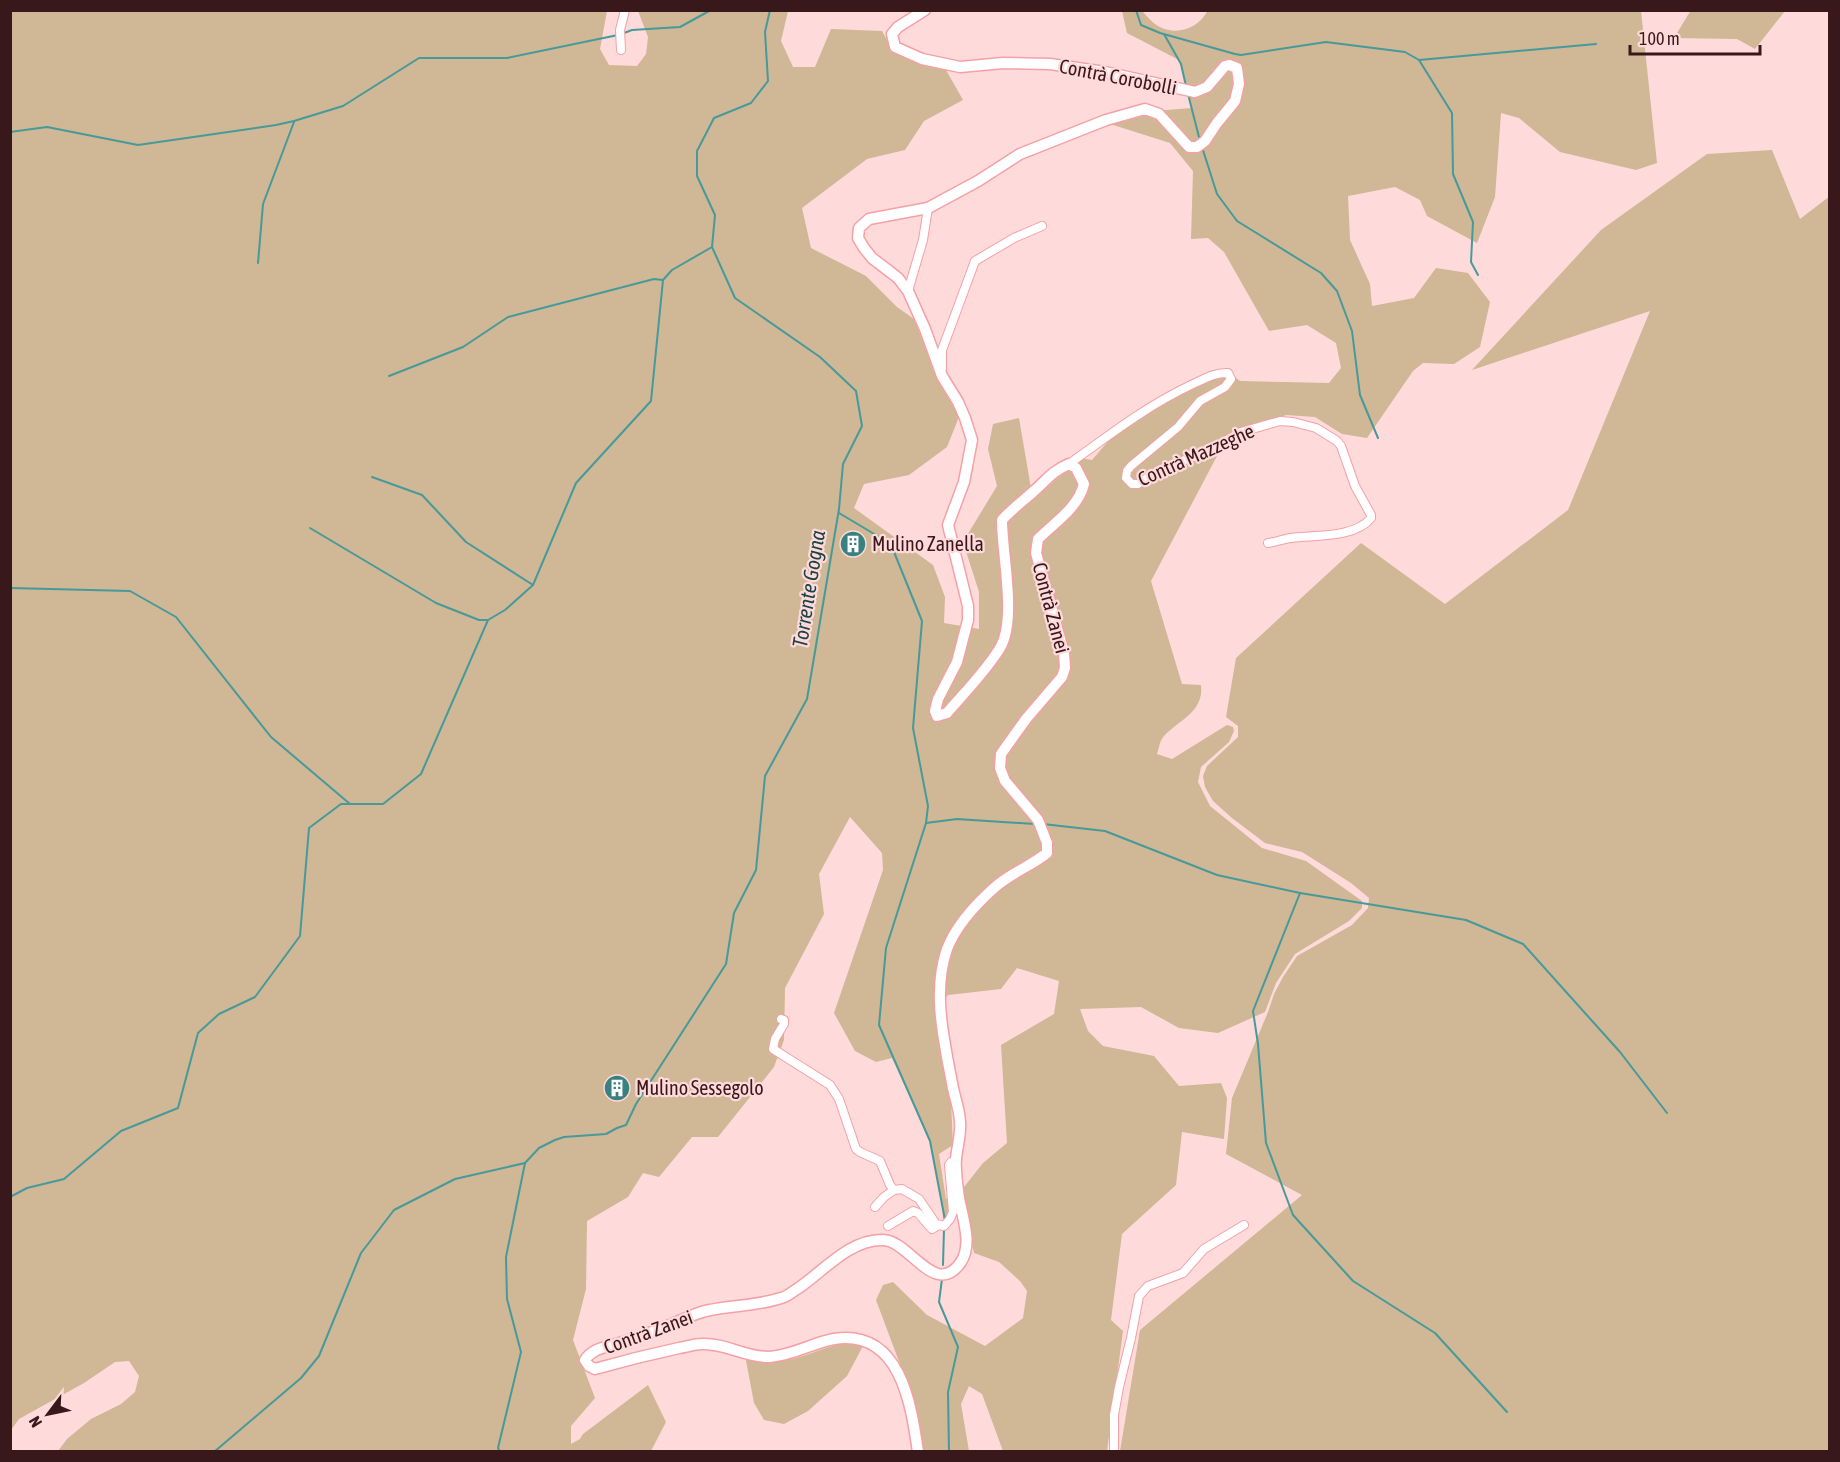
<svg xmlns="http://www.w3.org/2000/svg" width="1840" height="1462" viewBox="0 0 1840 1462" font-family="'Asap Condensed',sans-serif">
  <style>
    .green { fill: #d0b795 }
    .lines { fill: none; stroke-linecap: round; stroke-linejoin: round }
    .stream { stroke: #469a9a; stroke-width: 2 }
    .street-casing { stroke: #f5a0a5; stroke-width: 10 }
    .secondary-casing { stroke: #f5a0a5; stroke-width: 13 }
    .street { stroke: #fff; stroke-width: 8 }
    .secondary { stroke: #fff; stroke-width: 10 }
    .labels { text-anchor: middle; stroke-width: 4.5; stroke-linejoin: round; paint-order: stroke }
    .street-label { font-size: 20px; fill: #38181b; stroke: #ffdadb }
    .poi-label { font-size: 20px; fill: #38181b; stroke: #ffdadb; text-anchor: start }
    .water-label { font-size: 21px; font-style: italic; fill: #1c4343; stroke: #ffdadb }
  </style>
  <rect width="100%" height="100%" fill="#ffdadb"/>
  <!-- green -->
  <g class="green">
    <path d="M1208,10l433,1 16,152 -21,7 -76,-18 -41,-34 -18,-5 -6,84 -18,46 -50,-27 -7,-16 -25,-13 -47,9 2,44 20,44 2,22 42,-8 22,-30 32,5 22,29 -10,45 -26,17 -31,-1 -10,8 -46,67 -25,-4 -27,-17 -29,-2 -60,24 -75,142 31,103 19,1c3,27 -21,34 -37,51 -4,4 -5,12 -7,18l15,5 55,-34 6,2 1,4 -5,11 -28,25 -3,15 12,24 52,42 44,13 56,40v7l-13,13 -54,33 -19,29 -11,29 -47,21 -39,-5 -38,-21 -61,2 8,22 15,15 51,10 25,30 42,-3 6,15 -3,41 -42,-7 -6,53 -54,49 -11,86 12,11 -16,120h-104l-21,-57 -13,-8 -8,18 8,47h-48l-11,-60 -34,-91 7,-15 10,-3 34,33 58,31 38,-28 4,-27 -7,-10 -21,-19 -25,-9 -14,-61 23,-29 24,-20 -6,-98 53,-31 5,-33 -42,-13 -16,21 -53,6 -13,16 16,91 2,43 -14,9 7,45 10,-5 -10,29 -3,-5 -1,-16 -12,-61 -38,-83 -16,4 -21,-11 -21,-38 49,-143 -1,-17 -32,-36 -31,57 5,40 -39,74 -1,52 -10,27 -56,70h-26l-33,40 -16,-4 -15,24 -41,24 -1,68 -13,51 22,58 -24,28v18l9,-5 3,-5 65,-49 18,37 -15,29h-593l9,-12 24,-20 30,-15 14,-12 4,-16 -10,-15 -14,1 -31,21 -65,36 -8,11v-1419h596l-7,38 9,16 28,1 9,-12 2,-17 -10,-26h150l-7,30 12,26h22l16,-38 51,2 10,18 54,21 17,30 -39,21 -19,29 -38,9 -65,49 9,40 55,28 31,31 17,12 23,57 22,41 -12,30 -38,28 -45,9 -10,24 79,57 12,32 -1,26 35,6v-37l-16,-50 34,-56 -9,-37 5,-25 26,-6 14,82 47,-42 12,2 18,-21 59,-40 58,-28 13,10 89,2 12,-15 -5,-25 -29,-18 -38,6 -45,-79 -16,-14 -17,1 2,-68 -23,-28 -63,-20 34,-11 51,-4 -13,-48 -52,-27 -5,-22h20c5,5 11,13 18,16 18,9 39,1 48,-17z"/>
    <path d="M1691,10h94v1l-30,38 -18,-10 -63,-1z"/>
    <path d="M1772,150l28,69 30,-23 -1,1255h-709l20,-121 162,-135 -76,-41 6,-56 36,-86 6,-18 9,-17 14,-21 55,-31 16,-17 1,-10 -18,-15 -49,-31 -37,-9 -33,-25 -19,-17 -8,-14 -2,-11 4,-10 31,-29v-11l-12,-9 10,-59 125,-115 84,61 123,-94 82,-199 -178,59 129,-140 106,-76z"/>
    <path d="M847,1343l16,3 -16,30 -39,35 -24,13 -20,-4 -10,-17 -9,-48c15,3 31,7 47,4 19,-4 36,-14 55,-16z"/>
  </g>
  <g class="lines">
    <!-- stream -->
    <g class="stream">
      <path d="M1136,10l5,15 19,8 75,21 6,1 85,-13 79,10 14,8 33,53 1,61 20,48 -2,40 7,13"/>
      <path d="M624,33l8,-3 48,-3 31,-17"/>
      <path d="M1164,34l17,30 5,22"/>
      <path d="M1419,60l177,-16"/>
      <path d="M1188,94l12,47"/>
      <path d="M10,132l37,-5 91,18 138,-20 18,-4 49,-15 76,-48h88l111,-23"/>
      <path d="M1202,147l15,47 20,27 84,52 16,18 15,40 8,64 18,43"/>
      <path d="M258,263l5,-59 31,-82"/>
      <path d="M389,376l74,-29 45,-30 146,-38 9,1"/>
      <path d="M372,477l50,18 44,47 67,43"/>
      <path d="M839,513l47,28 6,6 30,74 -9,107 15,78 -2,17 -40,125 -7,77 51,116 15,79"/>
      <path d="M310,528l126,75 43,17h8"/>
      <path d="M10,588l120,3 46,26 95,120 79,67"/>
      <path d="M926,823l31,-4 78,5"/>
      <path d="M1043,824l62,7 112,44 83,18 166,27 57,24 97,108 47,61"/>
      <path d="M1300,893l-47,118 5,33 8,99 27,72 60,66 82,52 72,79"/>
      <path d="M525,1163l14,-15 16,-8 9,-3 42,-3 11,-6 9,-3 10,-21 90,-140 8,-51 22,-43 9,-94 42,-77 32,-190 4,-45 19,-38 -6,-35 -36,-34 -85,-59 -23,-51 3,-32 -18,-39v-25l17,-33 37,-15 17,-22 -3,-49 5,-22"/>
      <path d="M10,1197l17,-9 37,-9 57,-48 57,-23 20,-75 21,-19 36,-17 45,-61 9,-108 32,-24h42l38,-30 67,-154 17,-10 28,-25 43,-102 75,-82 12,-121 9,-10 40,-23"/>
      <path d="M943,1265l1,-36"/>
      <path d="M942,1279l-3,23 19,45 -10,45 1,60"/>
      <path d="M214,1452l87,-74 18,-22 42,-103 33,-43 61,-31 70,-16"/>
      <path d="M500,1452l-2,-4 23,-96 -14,-53 -1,-42 19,-94"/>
    </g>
    <defs>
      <g id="street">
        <path d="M621,50l-1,-20 5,-20"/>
        <path d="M908,291l15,-51 5,-32"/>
        <path d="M942,368v-18l33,-89 39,-23 28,-12"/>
        <path d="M1069,464c40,-29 79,-59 124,-80 11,-5 23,-12 35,-11l3,6 -6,8 -25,14 -22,26 -47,39 -4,5 -1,7 6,6h6l21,-14 49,-19 33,-19 39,-11 13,1 23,6 21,13 4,5 14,40 16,29v3c-16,20 -56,17 -80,20 -8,1 -15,4 -23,5"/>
        <path d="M781,1019l3,1v4l-9,15 -2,10 57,36 9,14 17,50 4,3 20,9 10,24 4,5"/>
        <path d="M875,1207l9,-10 10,-7 8,-1 17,10 17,25 8,2 6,-7 3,-7 -4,-47 2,-3 5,-1"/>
        <path d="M888,1226l25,-15 5,2 14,16 7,-4"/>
        <path d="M1114,1452v-37l5,-28 12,-49 8,-42 9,-10 35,-13 21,-24 40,-24"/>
      </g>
      <path id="secondary" d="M918,1452c-7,-49 -18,-123 -84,-113 -22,4 -43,17 -66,18 -23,0 -43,-14 -66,-13 -8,0 -16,3 -23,4 -28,6 -56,13 -84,21l-6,-3 -4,-6c6,-10 17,-12 27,-15 21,-5 40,-13 60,-21 12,-5 25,-12 38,-14 24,-5 47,-4 71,-12 6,-1 11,-6 16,-9 26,-17 51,-49 85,-49 27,-1 53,60 79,22 13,-20 -1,-50 -3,-71 -1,-10 -3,-22 -2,-32 1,-12 5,-24 4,-36 0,-13 -6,-27 -8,-40 -8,-43 -20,-91 -5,-134 9,-23 29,-45 47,-61 15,-14 37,-22 53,-35v-10l-9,-23 -33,-39 -5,-13 1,-14 25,-35 36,-42 3,-9 -1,-15 -28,-100 2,-14c17,-17 40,-31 46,-55l-8,-16 -7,-4c-18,8 -21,15 -35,27 -11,10 -22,18 -32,29 0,34 15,100 -2,128 -14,23 -35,44 -53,65l-10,3 -2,-5 3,-12 19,-37 11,-42v-14l-20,-81 16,-43 8,-42 -7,-22 -7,-16 -16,-26 -17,-47 -17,-38 -10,-13 -26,-20 -8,-10 -6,-10 1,-10 10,-9 59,-11 50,-27 42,-27 86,-34 39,-11 14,5 30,33h8l8,-6 12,-18 18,-22 4,-17 -2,-16 -8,-3 -4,1 -18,21 -12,5 -90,-20 -55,-8 -47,-1 -43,4 -38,-8 -27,-12 -3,-13 6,-7 27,-17"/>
    </defs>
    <!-- street casing -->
    <use href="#street" class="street-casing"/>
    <!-- secondary casing -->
    <use href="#secondary" class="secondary-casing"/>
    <!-- street -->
    <use href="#street" class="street"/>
    <!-- secondary -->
    <use href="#secondary" class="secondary"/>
  </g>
  <!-- icons -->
  <defs>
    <symbol id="building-disc" viewBox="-11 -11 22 22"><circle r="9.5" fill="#388181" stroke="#ffdadb"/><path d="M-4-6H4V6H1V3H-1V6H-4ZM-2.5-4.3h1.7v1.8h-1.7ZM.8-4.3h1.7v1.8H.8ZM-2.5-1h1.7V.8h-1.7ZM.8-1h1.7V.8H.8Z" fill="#fff"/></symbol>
  </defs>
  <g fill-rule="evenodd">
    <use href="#building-disc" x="838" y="529" width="30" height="30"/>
    <use href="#building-disc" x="602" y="1073" width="30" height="30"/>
  </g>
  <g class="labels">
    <!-- street labels -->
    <g class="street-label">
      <text transform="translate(1118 77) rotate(11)" y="7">Contrà Corobolli</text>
      <text transform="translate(1196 455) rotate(-24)" y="7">Contrà Mazzeghe</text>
      <text transform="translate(1051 608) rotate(75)" y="7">Contrà Zanei</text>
      <text transform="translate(648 1332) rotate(-20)" y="7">Contrà Zanei</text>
    </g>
    <!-- poi labels -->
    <g class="poi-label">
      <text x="872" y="551">Mulino Zanella</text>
      <text x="636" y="1095">Mulino Sessegolo</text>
    </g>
    <!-- water labels -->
    <g class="water-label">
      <text transform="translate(809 589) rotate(-81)" y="7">Torrente Gogna</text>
    </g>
  </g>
  <!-- border -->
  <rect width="1840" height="1462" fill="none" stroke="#38181b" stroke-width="24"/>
  <!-- north arrow -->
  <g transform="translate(48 1414) rotate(238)" stroke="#ffdadb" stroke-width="4.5" paint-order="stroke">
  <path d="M0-4.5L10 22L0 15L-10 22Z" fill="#38181b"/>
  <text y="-9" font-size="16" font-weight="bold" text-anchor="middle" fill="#38181b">N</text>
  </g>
  <!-- scale -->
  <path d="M1630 45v9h130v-9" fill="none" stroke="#38181b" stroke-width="3"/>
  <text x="1639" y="45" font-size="18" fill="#38181b" stroke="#ffdadb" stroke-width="4.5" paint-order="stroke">100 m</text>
</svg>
